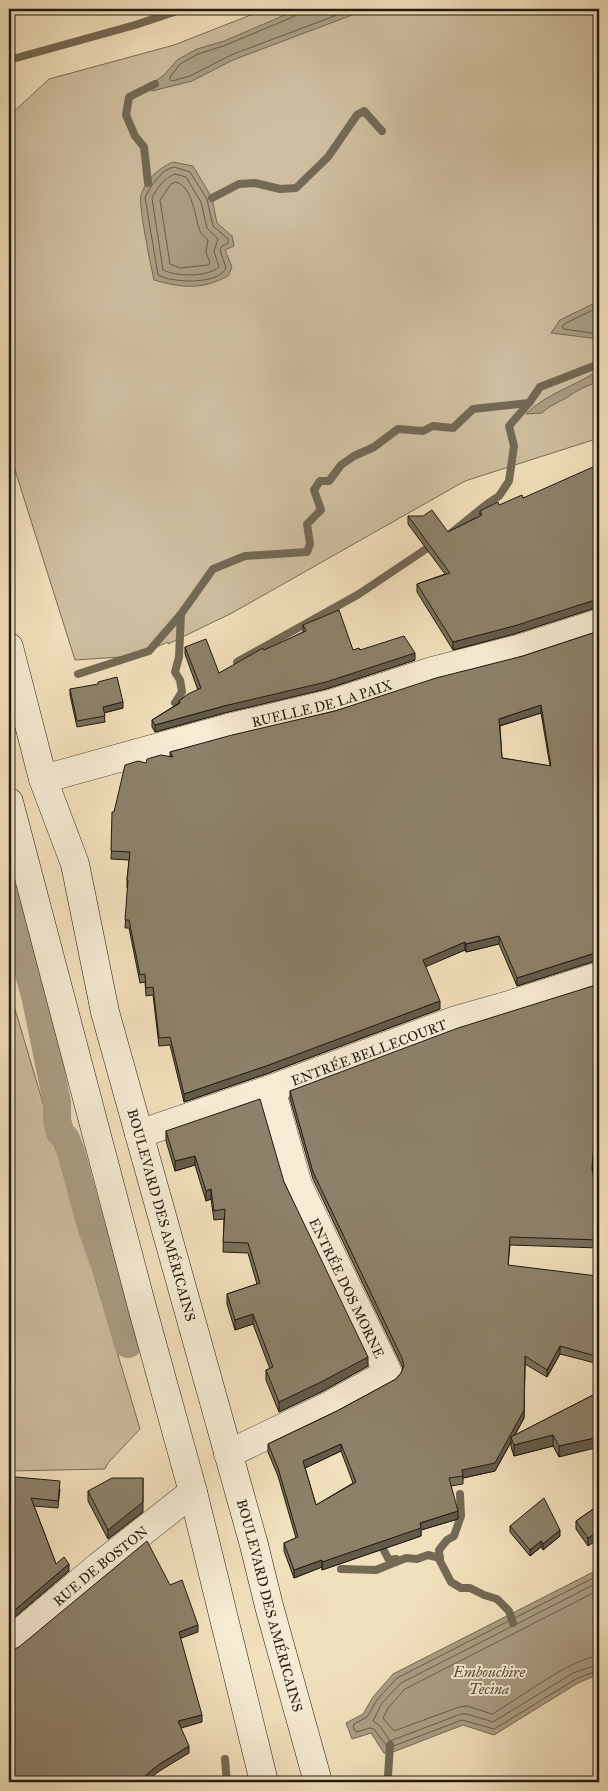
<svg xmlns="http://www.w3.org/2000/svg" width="608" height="1791" viewBox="0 0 608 1791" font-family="'IM FELL Great Primer',serif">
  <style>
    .green { fill: #cebe9f; stroke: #786c58 }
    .water { fill: #aa9d82; stroke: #736954 }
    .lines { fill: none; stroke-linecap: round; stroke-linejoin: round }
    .shore { stroke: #665c49; stroke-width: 1 }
    .stream { stroke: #736954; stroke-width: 8 }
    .canal { stroke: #aa9d82; stroke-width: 28 }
    .minor-casing { stroke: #554c3b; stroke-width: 29 }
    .secondary-casing { stroke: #211a10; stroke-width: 29 }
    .minor { stroke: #f6ebd3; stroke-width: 28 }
    .secondary { stroke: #f6ebd3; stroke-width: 28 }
    .wall { fill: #796f5a; stroke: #211a10; fill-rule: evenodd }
    .shaded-wall { fill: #635a4a; stroke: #211a10 }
    .building { fill: #8d8169; stroke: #211a10; fill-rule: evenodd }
    .labels { text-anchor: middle; stroke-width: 4; stroke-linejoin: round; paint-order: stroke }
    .street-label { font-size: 14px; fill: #211a10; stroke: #f6ebd3 }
    .water-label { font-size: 15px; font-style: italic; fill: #584e3e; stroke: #f6ebd3 }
  </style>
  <rect width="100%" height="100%" fill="#f1e0bc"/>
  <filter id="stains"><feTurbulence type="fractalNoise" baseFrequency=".004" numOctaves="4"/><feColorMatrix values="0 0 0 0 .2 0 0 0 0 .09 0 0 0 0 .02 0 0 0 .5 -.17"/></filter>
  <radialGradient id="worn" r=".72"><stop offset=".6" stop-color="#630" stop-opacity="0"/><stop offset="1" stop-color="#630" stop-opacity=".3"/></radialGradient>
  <!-- green -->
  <g class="green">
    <path d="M266,9h333v429l-134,43 -233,132 -64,31v-2l-32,14 -61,4 -66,-209v-335l40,-37 125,-34z"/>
    <path d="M9,989l131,440 -32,34 -3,6 -96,2z"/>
  </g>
  <!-- water -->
  <g class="water">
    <path d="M299,9h69l-135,51 -41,21 -40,10 -5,-4 17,-12 13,-15 20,-11 27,-8z"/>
    <path d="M173,162l20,4 19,32 5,25 15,13 2,10 -9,4 7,17 -4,9c-26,14 -46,12 -74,4 -3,-13 -16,-76 -13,-85 5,-16 18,-27 32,-33z"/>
    <path d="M599,301v38l-48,-6 9,-13z"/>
    <path d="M599,370v12c-14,4 -21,8 -33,16 -9,5 -17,8 -24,15l-16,1c19,-20 50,-28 73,-44z"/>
    <path d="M599,1569v105l-21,9 -84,52 -31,-10 -75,29 -4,-1 -13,-20 -19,6 -6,-16 17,-9 10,-17 20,-23z"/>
  </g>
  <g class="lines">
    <!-- shore -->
    <g class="shore">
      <path d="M298,9v4l-3,3 -69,29 -28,9 -18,10 -10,13v2l2,2 18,-5 41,-21 122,-46"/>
      <path d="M174,167l16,5 17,27 6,27 15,13v4l-6,3 -2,4 6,18c-7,17 -54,15 -68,7l-13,-78 7,-12 11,-13z"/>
      <path d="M175,174l11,3 15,25 6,26 11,11 -4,12 5,16c-11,10 -43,10 -56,3l-11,-72c5,-10 12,-20 23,-24z"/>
      <path d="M176,182c17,4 19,37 24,49 2,4 5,7 8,9l-2,12 4,11 -2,2 -28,3 -10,-4 -10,-64 11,-16z"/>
      <path d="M599,307l-35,17 -2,3 2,2 35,5"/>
      <path d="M599,1575l-202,103 -20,22 -10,17 -13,7 -1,3 3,5 14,-4 4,1 14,19 74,-28 32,9 82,-50 23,-9"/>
      <path d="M599,1582l-198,101 -19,20 -9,18 7,5 10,15 71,-27h6l26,8 80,-49 26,-9"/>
      <path d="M599,1590l-194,99 -17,19 -5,10 11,13 65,-24 8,-1 25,8c25,-14 81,-57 107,-58"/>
    </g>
    <!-- stream -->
    <g class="stream">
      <path d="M9,60l126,-35 48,-16"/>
      <path d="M148,183l-4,-36 -9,-11 -9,-21 3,-18 26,-13"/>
      <path d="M212,198l27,-14 16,-1 25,6 16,-1 32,-31 29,-42 7,-4 18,20"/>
      <path d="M451,533l36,-29 12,-8 10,-15 5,-35 -5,-20 20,-23"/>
      <path d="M240,672l-3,-10 122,-68 76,-51"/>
      <path d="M78,674l71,-23 32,-37 32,-45 32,-13 62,-4 3,-8 -3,-20 14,-14 -7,-20 6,-9h9l12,-16 13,-9 20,-9 24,-18 25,2 10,-5 20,2 20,-19 56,-6 11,-16 59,-23"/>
      <path d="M175,703l7,-11 -2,-12 -5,-8 4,-15 2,-43"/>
      <path d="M460,1494l1,22 -7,20 -7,4 -8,10 1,11 11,21 10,6h9l14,7 13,4 12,12 4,12"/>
      <path d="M379,1541l10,19 7,-1"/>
      <path d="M341,1569l35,1 30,-12 11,1 11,-4 12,3"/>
      <path d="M225,1759l2,23"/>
      <path d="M388,1776l2,-31"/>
    </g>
    <!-- canal -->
    <path class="canal" d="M9,897l27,103 21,102v18l3,12 6,7 5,13 21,77 19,53 17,62"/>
    <defs>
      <g id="minor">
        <path id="s1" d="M43,779l185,-51 102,-24 102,-33 86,-22 81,-26"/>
        <path id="s2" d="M139,1134l132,-45 182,-68 56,-16 90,-29"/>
        <path d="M228,1454l102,-49 58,-32 -90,-188 -27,-96"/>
        <path id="s3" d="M9,1642l90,-76 94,-74"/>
      </g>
      <g id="secondary">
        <path id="s4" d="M9,647l34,132 32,85 30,148 149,533 15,61 49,176"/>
        <path d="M9,802l133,505 51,185 71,290"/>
      </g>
    </defs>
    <!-- minor casing -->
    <use href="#minor" class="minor-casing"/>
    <!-- secondary casing -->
    <use href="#secondary" class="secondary-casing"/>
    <!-- minor -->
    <use href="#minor" class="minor"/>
    <!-- secondary -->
    <use href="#secondary" class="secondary"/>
  </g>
  <!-- wall -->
  <g class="wall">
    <path d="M599,479v129h-4l-81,26 -61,16 -36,-58v-8l28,-10 -37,-50v-8l40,16 32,-16v-5l43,-13z"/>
    <path d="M303,625l50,25h7l55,10 -89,29 -102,24 -69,19 -3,-5v-7l27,-17v-2l19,-11 -13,-36v-7l34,26 84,-41z"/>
    <path d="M599,631v330h-4l-78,25 -18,-42 -33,8 -1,-2 -40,16 15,43 -174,65 -82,28 -14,-57 -11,1 -6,-51 -7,1 -1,-14 -5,1 -11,-55h-4l3,-40h-1v-8l2,-20 -18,-1 3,-47 32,-49 24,-6v-5l165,-41 188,-55zM541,713l9,53 -48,-8 -2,-32z"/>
    <path d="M70,689l53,19 -19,5 1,9 -28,5 -7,-32z"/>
    <path d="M599,984v136l-3,1 -4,50 7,40v37l-89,-3 -2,21 91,31v67l-39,-10 -13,23 -22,-13 -1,54 -9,17 84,-43 -40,65 -6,-11 -39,10 -3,-9v-5l-16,29 -32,7v6l-12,2 7,33 -37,11v6l-99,34v-3l-28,11 -10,-27v-8l12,-5 -18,-62 -10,-24v-8l69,-33 59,-32 5,-6 2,-4 -1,-3 -89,-187 -23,-80v-8zM341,1451l12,32 -37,22 -11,-37z"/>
    <path d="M166,1131l118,51 84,184 -45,25 -44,21 -13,-32v-10l4,-1 -17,-45 -18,6 -8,-26v-10l30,-10 -9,-31 -25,-1 1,-33 -10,1 -3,-21 -5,2 -11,-36 -20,6 -9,-30z"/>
    <path d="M599,1456v11l-1,-2v-8z"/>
    <path d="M9,1477l51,12 -2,19 -24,-2 22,58 13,7 -60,51z"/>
    <path d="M88,1491l55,21 -35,27 -20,-38z"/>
    <path d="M599,1505l-11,41 -12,-17v-8z"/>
    <path d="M510,1526l50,10 -17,14 -2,-3 -11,9 -20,-24z"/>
  </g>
  <!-- shaded-wall -->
  <g class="shaded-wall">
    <path d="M595,600v8l-81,26 -61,16v-8z"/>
    <path d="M415,653v7l-89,29 -102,24 -69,19v-7z"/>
    <path d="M123,702v6l-20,5v-6z"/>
    <path d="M541,705v8l-42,13v-7z"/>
    <path d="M499,936v8l-33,8v-8z"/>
    <path d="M465,942v8l-42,18v-8z"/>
    <path d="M595,953v8l-78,25v-8z"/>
    <path d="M440,1001v8l-174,65 -82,28v-8z"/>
    <path d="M598,1112v8l-2,1 -4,55 4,-63z"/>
    <path d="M195,1156v9l-20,6v-10z"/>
    <path d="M211,1189v10l-5,2v-10z"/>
    <path d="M253,1314v10l-18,6v-10z"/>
    <path d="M560,1346v8l-13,23v-7z"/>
    <path d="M525,1356l-1,62 -12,22 -1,-3v5l-16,29 -32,7 -1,-8z"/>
    <path d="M368,1357v9l-45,25 -44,21v-10z"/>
    <path d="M553,1435v11l-39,10v-11z"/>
    <path d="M599,1437v10l-40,10v-11z"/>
    <path d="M341,1444v7l-38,18v-8z"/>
    <path d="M143,1478v34l-35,27v-9z"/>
    <path d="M458,1511v8l-37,11v6l-99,34v-8l98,-39z"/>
    <path d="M560,1530v6l-17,14v-6z"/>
    <path d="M599,1531v8l-11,7v-8z"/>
    <path d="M541,1541v6l-11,9v-6z"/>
    <path d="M322,1560v7l-28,11v-8z"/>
    <path d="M69,1564v7l-60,51v-7z"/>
    <path d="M198,1625v7l-19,7v-7z"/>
    <path d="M202,1715v7l-24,7v-8z"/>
    <path d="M189,1746v7l-31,19 -12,10h-8l20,-17z"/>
  </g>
  <!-- building -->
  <g class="building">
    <path d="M593,467l6,12v121h-4l-81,26 -61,16 -36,-58 33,-11 -42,-57h15l9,-6 16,22 34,-17 -2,-4 18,-9 1,3 23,-10 1,3z"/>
    <path d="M339,610l14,40 6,-2 1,2 44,-14 11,17 -89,29 -102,24 -69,19 -3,-5 28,-17 -1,-2 9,-7 13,-6 -16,-41 21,-8 13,34 44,-25 1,2 42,-19 -3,-6z"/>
    <path d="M599,631v322h-4l-78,25 -18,-42 -33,8 -1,-2 -42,18 17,41 -174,65 -82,28 -14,-57 -11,1 -6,-51 -7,1 -1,-14 -5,1 -11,-55h-4l3,-40h-1l3,-28 -19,-1 1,-39h2l11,-47 13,-4 8,2 1,-4 14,-4 12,2 -3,-5 62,-17 103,-24 101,-33 87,-22zM541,705l10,61 -49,-8 -3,-39z"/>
    <path d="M117,677l6,25 -20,5 2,9 -28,5 -7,-32 28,-5v-2z"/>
    <path d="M599,984v128l-3,1 -4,55 7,43v29l-89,-3 -2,28 89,11 2,21v60l-39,-11 -13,24 -22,-14 -1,54 -29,53 -33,7 1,6 -14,2 9,33 -38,12 1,5 -99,34v-2l-28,10 -10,-27 14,-6 -20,-69 -10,-24 69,-33 59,-32 5,-6 3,-7 -2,-8 -89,-186 -23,-81 168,-63zM341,1444l15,38 -40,23 -13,-44z"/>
    <path d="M260,1099l24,83 84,175 -45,24 -44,21 -13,-32 7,-3 -20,-53 -18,6 -8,-26 33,-11 -12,-40 -25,-1 2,-33 -11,2 -3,-22 -5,2 -11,-35 -20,5 -9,-30z"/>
    <path d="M599,1392v45l-40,9 -6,-11 -39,10 -3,-8z"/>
    <path d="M9,1477h7l44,4 -2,20 -27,-3 25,66 8,-7 5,7 -60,51z"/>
    <path d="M112,1478h31v24l-35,28 -20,-39z"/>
    <path d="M544,1498l16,32 -17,14 -2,-3 -11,9 -20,-24z"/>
    <path d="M599,1505v26l-11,7 -12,-17z"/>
    <path d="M147,1541l23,44 12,-5 16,45 -19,7 23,83 -24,6 11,25 -31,19 -20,17h-129v-132h3l7,-3z"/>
  </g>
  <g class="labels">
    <!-- street labels -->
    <g class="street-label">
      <text dy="5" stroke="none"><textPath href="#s1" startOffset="289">RUELLE DE LA PAIX</textPath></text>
      <text dy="5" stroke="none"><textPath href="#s2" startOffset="244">ENTRÉE BELLECOURT</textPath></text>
      <text dy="5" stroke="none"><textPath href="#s4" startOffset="589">BOULEVARD DES AMÉRICAINS</textPath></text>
      <text transform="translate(347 1288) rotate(64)" y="5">ENTRÉE DOS MORNE</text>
      <text dy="5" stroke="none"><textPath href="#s3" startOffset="119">RUE DE BOSTON</textPath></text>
      <text dy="5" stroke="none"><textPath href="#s4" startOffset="994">BOULEVARD DES AMÉRICAINS</textPath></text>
    </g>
    <!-- water labels -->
    <g class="water-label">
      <text x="489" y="1677">Embouchire<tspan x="489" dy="17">Tecina</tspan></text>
    </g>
  </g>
  <!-- margin -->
  <rect width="608" height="1791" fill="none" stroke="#f1e0bc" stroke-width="30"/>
  <rect x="10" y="10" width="588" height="1771" fill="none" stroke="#211a10" stroke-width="2.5"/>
  <rect x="15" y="15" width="578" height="1761" fill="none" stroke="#211a10"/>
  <rect width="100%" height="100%" filter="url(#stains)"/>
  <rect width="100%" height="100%" fill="url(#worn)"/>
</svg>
